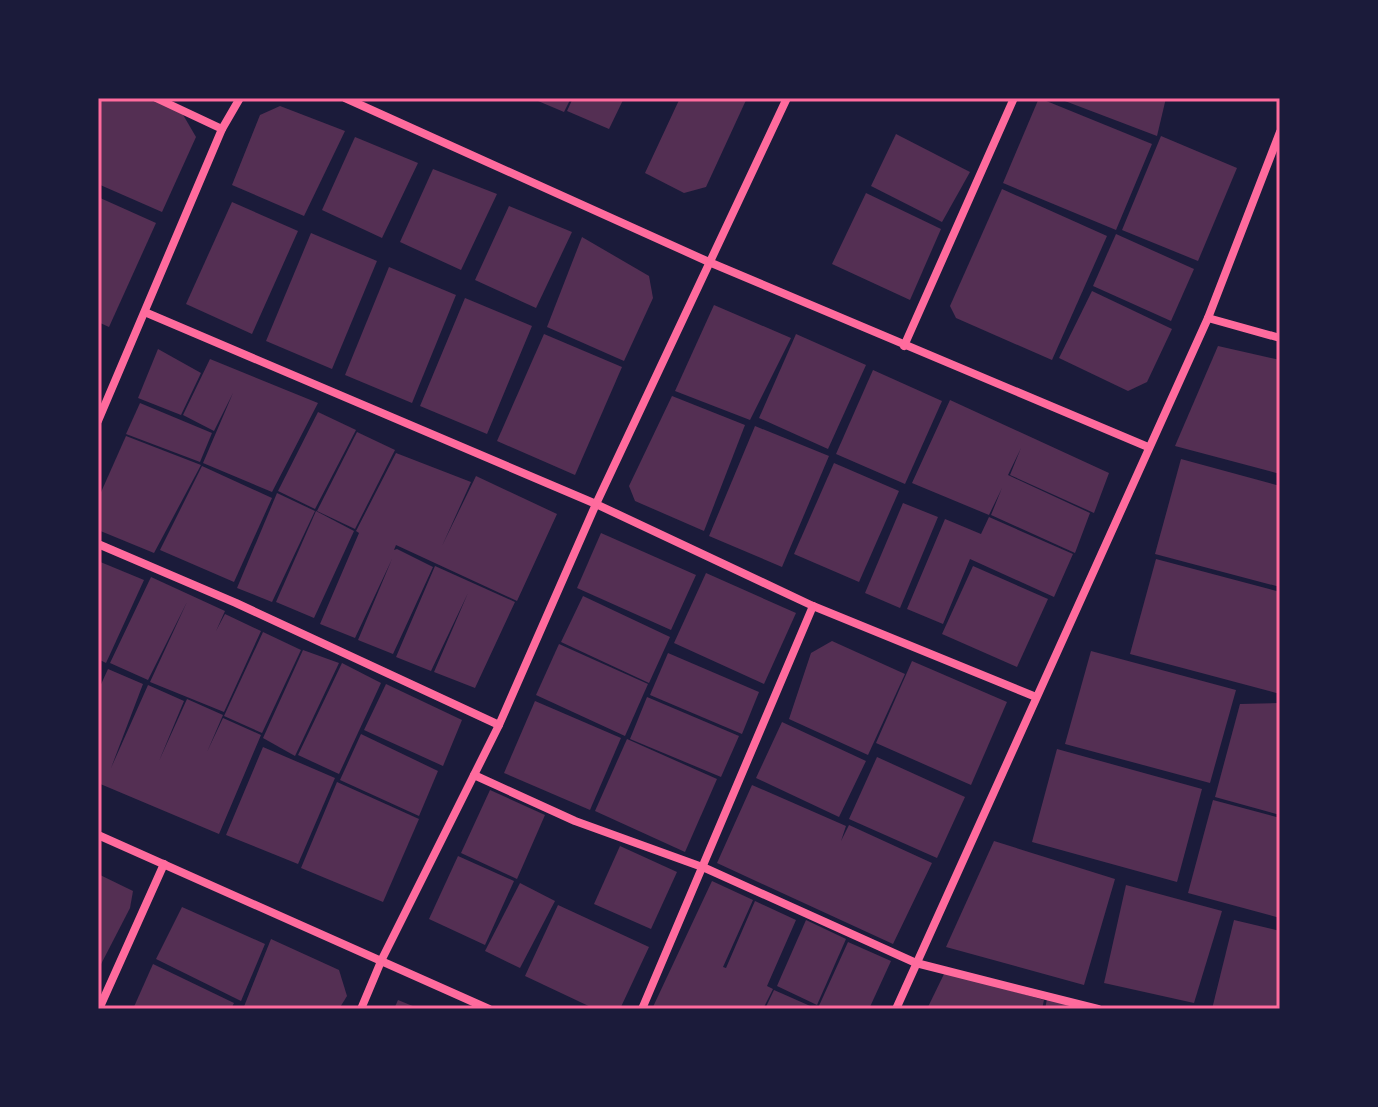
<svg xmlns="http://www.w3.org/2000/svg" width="1378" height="1107" viewBox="0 0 1378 1107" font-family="'Titillium Web',sans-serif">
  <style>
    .building { fill: #542f53 }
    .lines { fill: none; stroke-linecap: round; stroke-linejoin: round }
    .minor { stroke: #ff6b9d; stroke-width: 8 }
    .neatline { fill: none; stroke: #ff6b9d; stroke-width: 3 }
  </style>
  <rect width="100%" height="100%" fill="#1b1b3a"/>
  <!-- building -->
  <g class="building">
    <path d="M102,98h49l31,15 14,24 -34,75 -64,-28v-77z"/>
    <path d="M531,98h40l-7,14z"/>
    <path d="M573,98h51l-15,31 -42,-18z"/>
    <path d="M680,98h67l-41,89 -22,6 -39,-20z"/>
    <path d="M1039,98l113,46 -36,86 -113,-47z"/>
    <path d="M1057,98h109l-9,38z"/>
    <path d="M280,106l65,25 -41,85 -72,-31 28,-70z"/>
    <path d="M896,134l74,38 -28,50 -71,-36z"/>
    <path d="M1161,136l76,32 -39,93 -76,-31z"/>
    <path d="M355,137l63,26 -36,75 -60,-28z"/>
    <path d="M433,169l64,25 -36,76 -61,-28z"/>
    <path d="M1002,189l105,47 -55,124 -96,-42 -6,-12z"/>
    <path d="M866,193l75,36 -31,71 -78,-36z"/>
    <path d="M98,197l58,26 -47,104 -11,-5z"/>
    <path d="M232,202l66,29 -46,103 -66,-30z"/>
    <path d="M509,206l63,26 -36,76 -61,-28z"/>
    <path d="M311,233l66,28 -45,108 -66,-28z"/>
    <path d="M1116,234l78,35 -23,52 -78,-35z"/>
    <path d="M582,237l67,39 4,22 -29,63 -77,-34z"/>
    <path d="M389,267l67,28 -44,108 -67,-28z"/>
    <path d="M1092,291l80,38 -25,53 -19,9 -69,-33z"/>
    <path d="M465,298l67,28 -45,108 -67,-28z"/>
    <path d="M714,305l77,33 -41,82 -75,-29z"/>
    <path d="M544,334l78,33 -47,108 -78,-34z"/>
    <path d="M796,334l70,31 -38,84 -69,-31z"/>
    <path d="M1218,346l62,14v114l-105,-28z"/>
    <path d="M158,349l43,24 -20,42 -43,-17z"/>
    <path d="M210,359l108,44 -46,89 -69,-29 30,-70 -19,38 -31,-16z"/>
    <path d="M873,370l69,31 -37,83 -69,-30z"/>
    <path d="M672,396l73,29 -41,106 -69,-30 -6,-15z"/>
    <path d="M950,400l159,73 -15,40 -84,-38 11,-27 -13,27 82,38 -15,40 -84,-38 11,-27 -13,27 -77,-32z"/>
    <path d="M140,403l72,30 -12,29 -74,-28z"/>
    <path d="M318,412l38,18 -41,79 -37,-18z"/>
    <path d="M755,426l74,30 -47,111 -73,-31z"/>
    <path d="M357,432l38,18 -40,79 -38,-18z"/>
    <path d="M126,436l75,29 -47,88 -56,-23v-31z"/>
    <path d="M396,453l75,29 -29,64 34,-70 81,38 -40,87 -121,-56 -2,5 3,-1 36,18 -40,87 -35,-14 34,-81 -37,79 -35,-14 39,-91 -3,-2z"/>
    <path d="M1181,459l99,27v101l-125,-33z"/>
    <path d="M834,463l65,28 -40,91 -65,-28z"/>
    <path d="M202,466l70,32 -38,84 -74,-32z"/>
    <path d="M277,493l38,18 -43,91 -35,-14z"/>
    <path d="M903,503l35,14 -38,91 -35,-15z"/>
    <path d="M316,511l38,20 -40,87 -38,-16z"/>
    <path d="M989,517l84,37 -19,43 -84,-38 -27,65 -36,-15 38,-90 36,15z"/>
    <path d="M601,533l95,42 -25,55 -94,-42z"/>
    <path d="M1156,559l124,33v102l-150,-40z"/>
    <path d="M98,561l46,19 -38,83 -8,-4z"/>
    <path d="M435,566l80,36 -40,86 -41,-16 34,-79 -37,78 -35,-14z"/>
    <path d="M973,566l75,33 -31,68 -75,-33z"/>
    <path d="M706,573l90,40 -32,71 -90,-41z"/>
    <path d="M151,577l74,34 -9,20 9,-17 36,17 -37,81 -74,-30 37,-80 -39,78 -38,-17z"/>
    <path d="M583,596l87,41 -21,46 -88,-41z"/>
    <path d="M263,632l38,18 -39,83 -38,-17z"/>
    <path d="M832,641l73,33 -37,81 -79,-36 22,-66z"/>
    <path d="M559,644l89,40 -23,52 -89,-41z"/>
    <path d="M303,650l36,13 -44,93 -32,-18z"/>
    <path d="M1091,651l145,39 -26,93 -145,-39z"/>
    <path d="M668,653l91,39 -17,42 -92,-39z"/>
    <path d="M912,661l95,41 -36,83 -95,-42z"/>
    <path d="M342,663l39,20 -42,91 -41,-19z"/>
    <path d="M108,669l35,15 -32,84 37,-83 36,16 -25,60 28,-62 36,16 -16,37 16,-34 38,17 -42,99 -121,-51v-92z"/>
    <path d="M386,684l76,36 -19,46 -79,-36z"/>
    <path d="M647,697l92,39 -18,41 -91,-38z"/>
    <path d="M535,701l86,37 -31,72 -86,-37z"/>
    <path d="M1280,703v112l-65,-18 25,-93z"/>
    <path d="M782,722l84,39 -27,56 -83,-39z"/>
    <path d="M361,734l77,37 -19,45 -79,-36z"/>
    <path d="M627,739l90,40 -32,73 -90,-41z"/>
    <path d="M263,747l72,31 -37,86 -72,-29z"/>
    <path d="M1057,749l145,40 -25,93 -145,-40z"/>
    <path d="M877,757l88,40 -28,61 -88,-39z"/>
    <path d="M337,782l82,37 -36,83 -82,-34z"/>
    <path d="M752,785l94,41 -5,15 8,-16 83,38 -39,81 -176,-81z"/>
    <path d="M490,790l55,25 -28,64 -56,-26z"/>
    <path d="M1213,800l67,18v100l-92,-25z"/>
    <path d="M994,841l121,38 -31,106 -138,-38z"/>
    <path d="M620,846l57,26 -26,57 -57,-25z"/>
    <path d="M458,856l56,25 -29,64 -56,-26z"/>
    <path d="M98,874l35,17 -3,17 -32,62z"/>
    <path d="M712,881l41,19 -30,67 3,1 29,-67 41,19 -29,66 6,3 -10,20h-111z"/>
    <path d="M520,883l35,18 -35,67 -35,-17z"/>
    <path d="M1126,885l96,26 -28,92 -90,-20z"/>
    <path d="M558,905l91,42 -29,62h-25l-70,-33z"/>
    <path d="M182,907l83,37 -24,57 -85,-42z"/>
    <path d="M806,920l40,19 -29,66 -40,-19z"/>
    <path d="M1234,920l46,11v78h-68z"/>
    <path d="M271,939l68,31 8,26 -8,13h-96z"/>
    <path d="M848,942l43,19 -22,48h-48l-3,-1z"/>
    <path d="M153,964l81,39 -3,6h-98z"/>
    <path d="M945,972l99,28 -2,9h-115z"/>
    <path d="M774,990l43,19h-52z"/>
    <path d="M1047,999l34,9v1h-36z"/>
    <path d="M398,1000l22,9h-26z"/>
  </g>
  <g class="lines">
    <!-- minor -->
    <g class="minor">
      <path d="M156,98l66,31"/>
      <path d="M345,98l364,164 439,185"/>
      <path d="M147,313l449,191 217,102 223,91"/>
      <path d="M1208,318l72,20"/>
      <path d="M904,346l110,-248"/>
      <path d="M98,421l124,-292 18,-31"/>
      <path d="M98,544l138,59 263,122"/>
      <path d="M474,775l101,46 130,47 211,95 182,46"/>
      <path d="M98,835l391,174"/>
      <path d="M99,1009l65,-145"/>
      <path d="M361,1009l21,-50 117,-234 97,-221 191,-406"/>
      <path d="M642,1009l171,-403"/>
      <path d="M896,1009l312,-691 72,-186"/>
    </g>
  </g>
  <!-- border -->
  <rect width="1378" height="1107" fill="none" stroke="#1b1b3a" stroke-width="200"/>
  <rect x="100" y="100" width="1178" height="907" class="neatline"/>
</svg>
